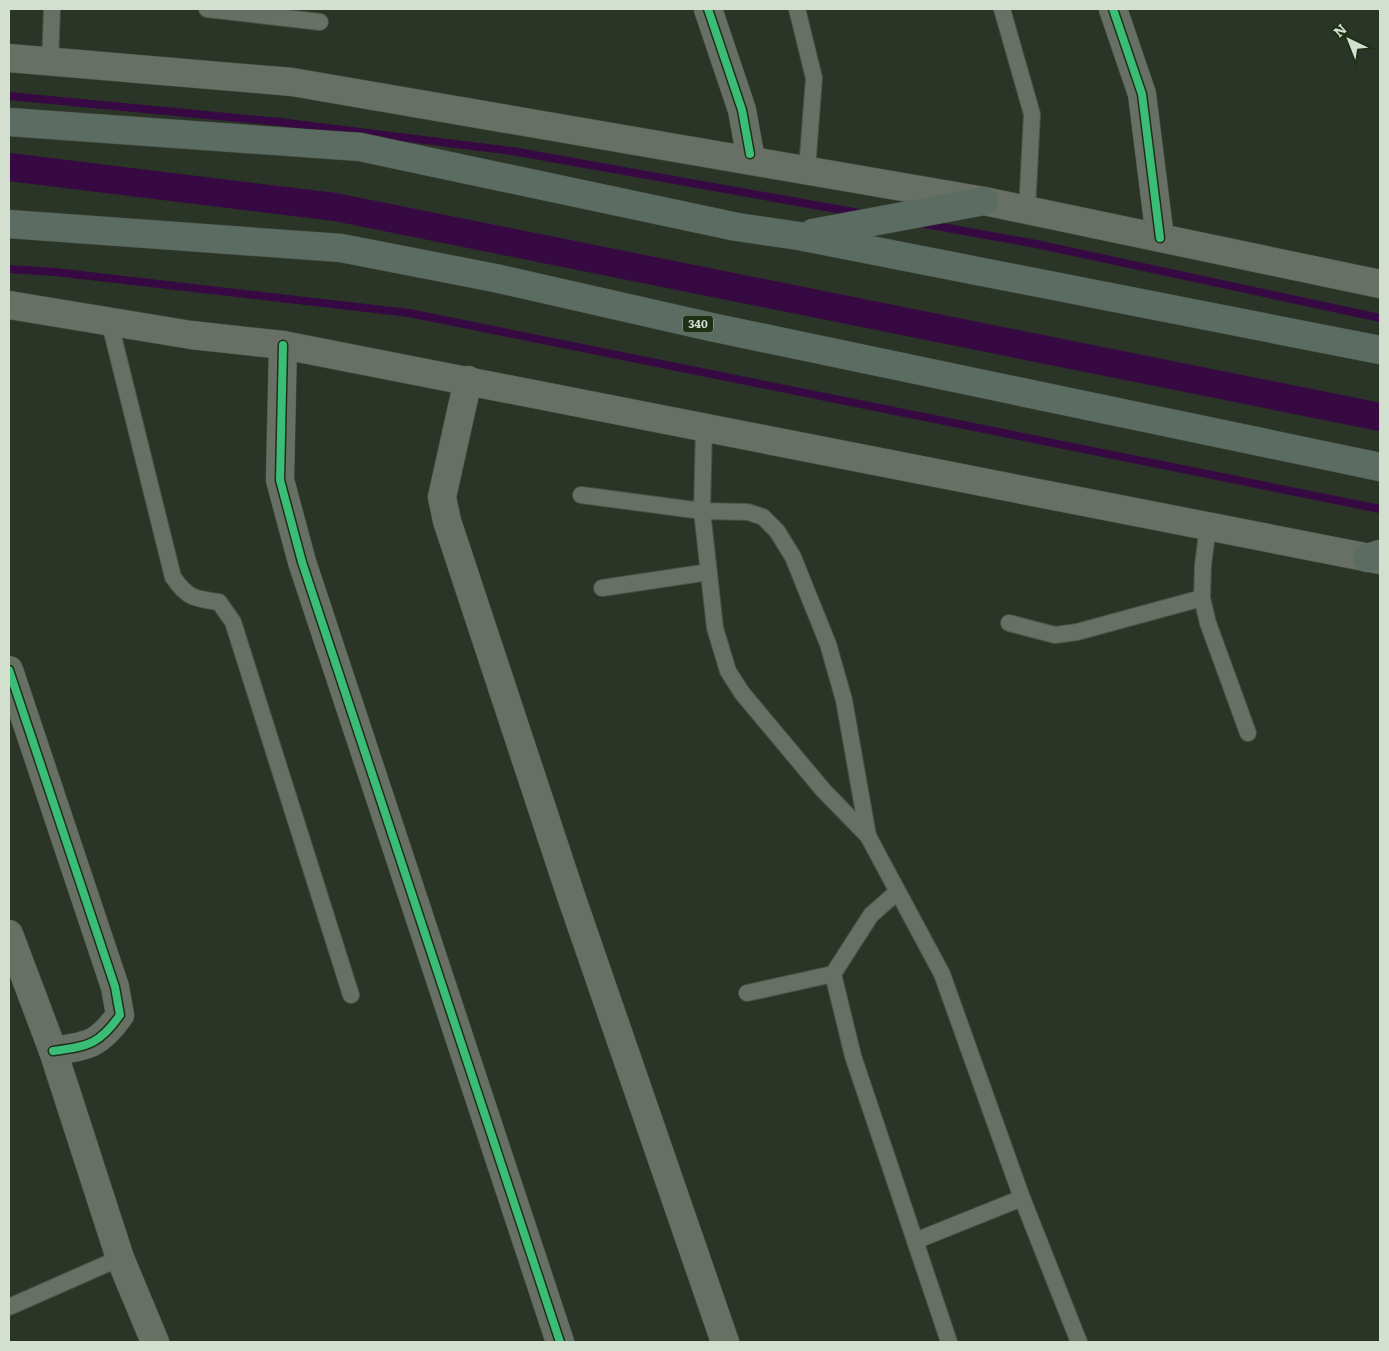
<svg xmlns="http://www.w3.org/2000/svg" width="1389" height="1351" viewBox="0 0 1389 1351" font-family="Literata,serif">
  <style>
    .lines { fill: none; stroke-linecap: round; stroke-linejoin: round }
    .stream { stroke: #370943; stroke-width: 8 }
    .canal { stroke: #370943; stroke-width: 28 }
    .lane-casing { stroke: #495246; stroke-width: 18 }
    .street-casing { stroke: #495246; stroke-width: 29 }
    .secondary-casing { stroke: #495246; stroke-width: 29 }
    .highway-casing { stroke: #495246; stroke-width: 29 }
    .lane { stroke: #687065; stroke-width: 16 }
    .street { stroke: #687065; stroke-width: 28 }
    .secondary { stroke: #687065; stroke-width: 28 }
    .highway { stroke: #5b6c63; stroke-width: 28 }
    .cycleway-casing { stroke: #1e3117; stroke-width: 11 }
    .cycleway { stroke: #3abd76; stroke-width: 8 }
    .labels { text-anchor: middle; stroke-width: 5; stroke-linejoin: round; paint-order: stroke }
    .shield { fill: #1e3117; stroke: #9dab98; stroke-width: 1 }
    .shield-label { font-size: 11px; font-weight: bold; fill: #d3dfcf }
  </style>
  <rect width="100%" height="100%" fill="#2b3527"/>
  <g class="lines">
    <!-- stream -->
    <g class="stream">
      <path d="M9,96l271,26 232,29 347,62"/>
      <path d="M925,224l111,20 344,74"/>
      <path d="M9,269l46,3 354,41 971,196"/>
    </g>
    <!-- canal -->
    <path class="canal" d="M9,167l326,40 1045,210"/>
    <defs>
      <g id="lane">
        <path d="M207,9l113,13"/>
        <path d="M797,9l17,69 -7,91"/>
        <path d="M1002,9l30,105 -5,96"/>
        <path d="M50,62l2,-53"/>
        <path d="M109,320l64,257c14,21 22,22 46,25l14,20 118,373"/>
        <path d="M704,427l-2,84 13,117 13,43 14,22 82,98 44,45"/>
        <path d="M581,495l121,16 46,1 15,5 14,14 16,26 35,87 16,56 24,136 74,138 80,224 57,144"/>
        <path d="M1208,526l-5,39 -1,33 6,25 40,110"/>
        <path d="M602,588l107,-16"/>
        <path d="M1009,623l46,12 22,-3 125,-34"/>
        <path d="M897,892l-26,23 -38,59 20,82 96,286"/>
        <path d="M747,993l86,-19"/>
        <path d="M915,1241l107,-43"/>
        <path d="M9,1307l111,-49"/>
      </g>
      <g id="street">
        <path d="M708,9l34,101 8,44"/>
        <path d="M1113,9l29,85 18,144"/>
        <path d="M283,345l-3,135 22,82 258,780"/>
        <path d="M468,380l-26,117 5,24 124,375 154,446"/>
        <path d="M9,670l106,317 5,28c-21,30 -32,31 -67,36"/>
        <path d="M9,934l44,117 67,207 35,84"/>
      </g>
      <g id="secondary">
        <path d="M9,58l283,24 692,119 396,83"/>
        <path d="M9,305l182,30 92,10 1097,215"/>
      </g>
      <g id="highway">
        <path d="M9,122l351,25 377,80 62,9 581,114"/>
        <path d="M9,224l332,24 154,30 216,49 669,140"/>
        <path d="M813,233l171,-32"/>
        <path d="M1367,558l13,-4"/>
      </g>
    </defs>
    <!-- lane casing -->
    <use href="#lane" class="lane-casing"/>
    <!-- street casing -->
    <use href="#street" class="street-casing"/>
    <!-- secondary casing -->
    <use href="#secondary" class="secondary-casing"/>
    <!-- highway casing -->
    <use href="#highway" class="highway-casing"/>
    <!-- lane -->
    <use href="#lane" class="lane"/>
    <!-- street -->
    <use href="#street" class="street"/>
    <!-- secondary -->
    <use href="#secondary" class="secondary"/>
    <!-- highway -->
    <use href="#highway" class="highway"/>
    <defs>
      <g id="cycleway">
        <path d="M708,9l34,101 8,44"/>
        <path d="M1113,9l29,85 18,144"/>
        <path d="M283,345l-3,135 22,82 258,780"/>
        <path d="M9,670l106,317 5,28c-21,30 -32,31 -67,36"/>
      </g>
    </defs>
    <!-- cycleway casing -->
    <use href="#cycleway" class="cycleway-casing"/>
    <!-- cycleway -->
    <use href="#cycleway" class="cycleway"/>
  </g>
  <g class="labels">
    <!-- shield labels -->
    <rect class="shield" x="683" y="315.5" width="30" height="17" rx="4"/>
    <g class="shield-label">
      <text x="698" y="328">340</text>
    </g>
  </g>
  <!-- border -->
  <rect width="1389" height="1351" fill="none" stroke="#d3dfcf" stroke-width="20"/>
  <!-- north arrow -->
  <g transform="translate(1349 40) rotate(317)" stroke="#1e3117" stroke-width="4" paint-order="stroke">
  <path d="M0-4L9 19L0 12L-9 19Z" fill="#d3dfcf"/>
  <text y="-8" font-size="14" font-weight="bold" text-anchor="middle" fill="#d3dfcf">N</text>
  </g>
</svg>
